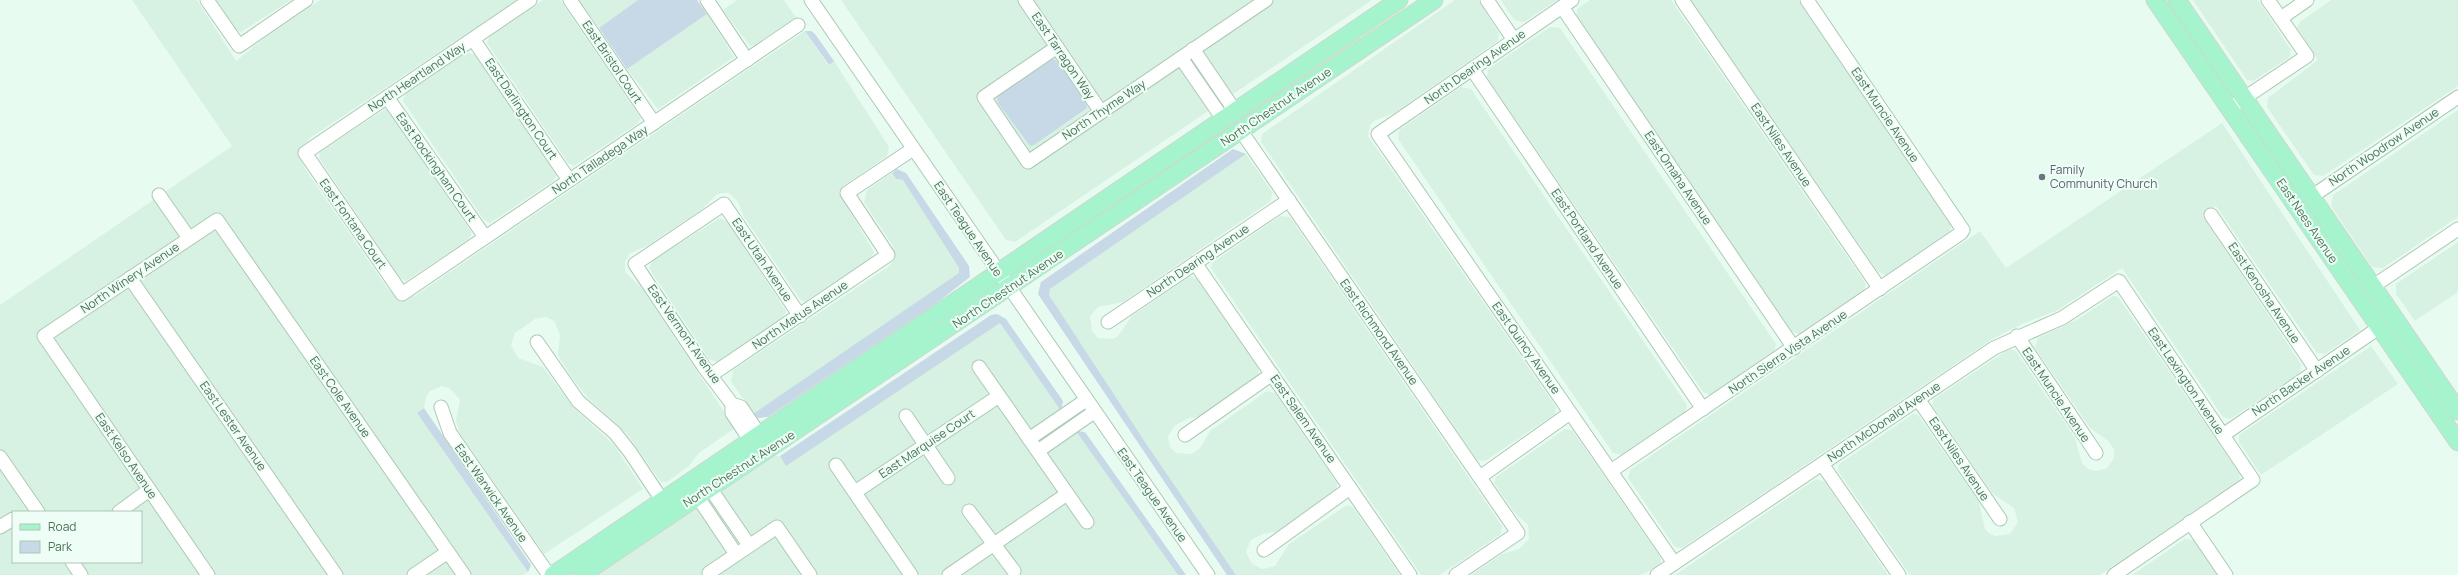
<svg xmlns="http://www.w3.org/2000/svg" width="2458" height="575" viewBox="0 0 2458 575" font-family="Manrope,sans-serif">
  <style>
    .residential { fill: #d7f2e2; fill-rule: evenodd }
    .green { fill: #c7d8e7 }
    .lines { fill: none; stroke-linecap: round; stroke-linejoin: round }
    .minor-casing { stroke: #acc9b5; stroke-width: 15 }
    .major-casing { stroke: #cdd8d0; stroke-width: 19 }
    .minor { stroke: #fff; stroke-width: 13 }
    .major { stroke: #a6f4cd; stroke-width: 17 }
    .worship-dot { fill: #6b7280; stroke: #eefef6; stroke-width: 1.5 }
    .labels { text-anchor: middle; stroke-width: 4; stroke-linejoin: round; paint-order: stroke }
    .street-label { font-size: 12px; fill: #4e7357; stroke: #eefef6 }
    .worship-label { font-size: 12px; fill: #5b616d; stroke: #eefef6; text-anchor: start }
  </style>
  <rect width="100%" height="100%" fill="#e8fbf1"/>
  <!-- residential -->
  <g class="residential">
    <path d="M132,0h65l39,61 27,-22 57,-39h197l-207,138 -8,10 -1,12 4,9 83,120 10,8h12l6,-2 389,-264 23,34 6,-4 55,86 -2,9 -44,30 -4,7 35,59 -3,6 -67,44 -4,-3 -56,-82 -6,-15 -9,-9h-7l-6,2 -14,14 -55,37 -17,7 -5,9v10l15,14 95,142 -36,25 -10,13 -22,16h-6l-34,-48 -38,-35 -18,-22 -13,-22 2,-20 -6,-14 -8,-4 -11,2 -20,14 -4,12 7,13 25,9 30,40 41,38 29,44 -99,65 -85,-122 -3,-12 4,-20 -5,-6 -6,-6 -7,-2 -12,5 -4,6 -2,11 -7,5 111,159 -5,3h-523v-270l232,-159zM13,512h128v50h-128z"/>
    <path d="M216,0h75l-50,32 -5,-2z"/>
    <path d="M543,0h17l81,118 -4,6 -63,42 -6,-3 -81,-120 2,-6z"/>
    <path d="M579,0h59l-39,28z"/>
    <path d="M737,0h47l12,17 -41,28 -5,1 -27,-36z"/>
    <path d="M841,0h531l-357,242 -9,-2z"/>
    <path d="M1455,0h23l21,33 -1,8 -104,72 -20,8 -4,4 -2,11 188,271 -1,7 -70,47 -8,-1 -216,-318 1,-8z"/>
    <path d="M1501,0h56l-33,22 -10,-2z"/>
    <path d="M1590,0h81l195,284 -2,7 -64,43 -8,-2 -215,-314v-9z"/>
    <path d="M1691,0h107l153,225 -1,6 -64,44 -8,-3z"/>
    <path d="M2193,0h65l33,50 -1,7 -37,24 -6,-1z"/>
    <path d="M2331,0h127v86l-135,90 -9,-1 -47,-68 1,-9 50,-38 -21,-33 3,-5z"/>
    <path d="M707,14l27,43 -76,52 -31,-40z"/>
    <path d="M1550,27l10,1 216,316 -2,7 -63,44 -8,-3 -216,-314 1,-9z"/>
    <path d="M466,52l9,3 82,120 -4,6 -63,42 -6,-3 -81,-119 2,-7z"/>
    <path d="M1461,87l10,2 216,316 -2,7 -64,43 -8,-2 -215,-314 1,-9z"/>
    <path d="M385,109l5,3 82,121 -3,6 -63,42 -6,-3 -81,-120 1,-6z"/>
    <path d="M2458,110v107l-75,51 -11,-1 -41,-61 2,-11z"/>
    <path d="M2222,123l138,207 -35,24 -8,-1 -101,-147 -14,9 99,149 -1,9 -70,46 -7,-2 -101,-149 -66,43 -34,13 -30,15 -310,209 -7,-1 -47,-69 2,-8 350,-239 26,37z"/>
    <path d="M1246,154l26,38 -1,9 -148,101 -25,5 -8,9 2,15 6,7 15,1 5,-3 14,-20 58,-40 7,3 62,90 -1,7 -57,40 -14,3 -13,7 -6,11 2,10 6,6 16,1 8,-6 10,-17 57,-40 8,2 62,90v7l-58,41 -16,3 -12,6 -5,12 6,12 11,5 12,-3 14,-22 58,-39 6,2 47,68h-164l-87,-127 -100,-153 1,-6z"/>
    <path d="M892,173l4,6 7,1 56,88v5l-206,141 -22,-33 2,-11 155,-103 5,-6 2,-7 -2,-8 -29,-44 3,-12z"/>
    <path d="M1280,216l10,1 212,309 -1,8 -61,41h-19l-210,-307 1,-5z"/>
    <path d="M720,218l8,4 58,89 -3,7 -66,44 -8,-3 -60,-91 4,-8z"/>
    <path d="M2458,242v50l-43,29 -19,-27v-10z"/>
    <path d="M2113,296l5,1 122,177 -1,6 -139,95h-190l-72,-104 1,-7 74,-50 5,1 61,87 6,27 5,5 6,2 14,-2 8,-12 -4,-14 -22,-15 -60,-88 2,-6 75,-50 7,2 59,87 7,25 6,6 7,2 12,-3 7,-10v-9l-6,-8 -18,-13 -55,-80 3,-10 40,-19z"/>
    <path d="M1000,323l178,252h-591l179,-120 14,1 6,9z"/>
    <path d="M2371,346l27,38 -137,91 -22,-33v-7z"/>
    <path d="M1565,429l7,1 89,128 -1,6 -12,8 -8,3h-169l31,-21 17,-5 10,-10 -1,-14 -14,-13 -20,-29 2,-6z"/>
    <path d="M1816,479l9,3 63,93h-213z"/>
    <path d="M2185,539l9,1 24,35h-86z"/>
  </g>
  <!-- green -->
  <g class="green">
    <path d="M638,0h59l10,14 -80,55 -28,-41z"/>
    <path d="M805,31h6l4,3 19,27 -5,4z"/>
    <path d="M1053,59l5,3 28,41 1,5 -53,37 -4,1 -32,-43 -1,-5 3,-4z"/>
    <path d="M1233,149l13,5 -196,135 -1,6 100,153 87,127h-9l-189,-281 3,-12z"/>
    <path d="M897,169l9,4 63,93 1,11 -36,28 -166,112 -10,1 -5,-4 206,-141v-5l-56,-88 -7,-1 -4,-6z"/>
    <path d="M997,314l9,5 57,82 -2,10 -61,-88 -214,143 -6,-10 211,-141z"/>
    <path d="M424,408l107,157 -3,7 -111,-159z"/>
    <path d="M1076,431l9,1 101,143h-8z"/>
  </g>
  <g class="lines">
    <defs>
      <g id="minor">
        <path d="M207,0l32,46 67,-46"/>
        <path d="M530,0l-225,153 97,141 396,-269"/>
        <path d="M570,0l84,123"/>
        <path d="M707,0l40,60"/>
        <path d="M811,0l397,575"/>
        <path d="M1025,0l76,112"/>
        <path d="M1487,0l27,40"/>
        <path d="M1572,0l-194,134 296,429"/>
        <path d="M1682,0l198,289"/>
        <path d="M1562,7l232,341"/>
        <path d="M2281,18l26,-18"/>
        <path d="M473,39l96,141"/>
        <path d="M1057,47l-73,50 44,65 238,-162"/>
        <path d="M1193,49l42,62"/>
        <path d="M1181,58l42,61"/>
        <path d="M1472,69l231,340"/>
        <path d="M387,97l98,140"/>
        <path d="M2237,103l70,-47 -39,-56"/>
        <path d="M1241,131l277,402 -62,42"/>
        <path d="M159,195l30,43"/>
        <path d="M2311,197l147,-100"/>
        <path d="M2211,215l106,156"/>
        <path d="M1195,263l215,312"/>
        <path d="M130,278l206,297"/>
        <path d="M2372,287l86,-58"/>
        <path d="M1108,322l181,-122"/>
        <path d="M2017,336l79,117"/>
        <path d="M537,342l41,59 37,32 15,19 32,48"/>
        <path d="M979,367l108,155"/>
        <path d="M711,375l177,-120 -41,-62 66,-44"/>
        <path d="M1918,399l82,120"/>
        <path d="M732,404v9l18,27"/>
        <path d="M441,407l9,26 99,142"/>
        <path d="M906,416l42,62"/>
        <path d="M759,434l-18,-27 -9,-3 -28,-37 -69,-103 89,-60 76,112"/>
        <path d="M1185,435l87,-61"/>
        <path d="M2223,435l157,-108"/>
        <path d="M1029,439l57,-39"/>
        <path d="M1038,451l56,-39"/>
        <path d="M0,457l38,55"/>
        <path d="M1822,464l77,111"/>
        <path d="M836,465l75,110"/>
        <path d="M1611,471l350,-238 2,-3 -156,-230"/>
        <path d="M1480,477l90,-64"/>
        <path d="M710,488l39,57"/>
        <path d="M855,492l144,-96"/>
        <path d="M697,496l39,58"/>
        <path d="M969,511l45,60"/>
        <path d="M119,512l30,-22"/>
        <path d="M2190,522l36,53"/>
        <path d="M0,527l13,-8"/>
        <path d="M1264,550l86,-62"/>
        <path d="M72,562l9,13"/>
        <path d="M208,575l-164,-239 173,-116 247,355"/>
        <path d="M414,575l34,-23"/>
        <path d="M711,575l-2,-2 68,-46 33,48"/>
        <path d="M949,575l118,-81"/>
        <path d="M1657,575l337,-227 68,-30 57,-37 134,199 -139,95"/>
      </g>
      <g id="major">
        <path d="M2155,0l303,442"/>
        <path d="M2177,0l281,411"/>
        <path d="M553,575l846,-575"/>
        <path d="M581,575l853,-575"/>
      </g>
    </defs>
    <!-- minor casing -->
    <use href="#minor" class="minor-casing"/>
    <!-- major casing -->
    <use href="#major" class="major-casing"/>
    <!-- minor -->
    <use href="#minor" class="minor"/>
    <!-- major -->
    <use href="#major" class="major"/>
  </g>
  <!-- markers -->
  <circle class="worship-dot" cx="2042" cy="177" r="4"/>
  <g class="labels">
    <!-- street labels -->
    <g class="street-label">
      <text transform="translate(1063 56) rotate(56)" y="4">East Tarragon Way</text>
      <text transform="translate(612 62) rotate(56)" y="4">East Bristol Court</text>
      <text transform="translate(1475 67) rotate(-35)" y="4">North Dearing Avenue</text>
      <text transform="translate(417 77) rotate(-34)" y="4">North Heartland Way</text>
      <text transform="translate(1276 107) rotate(-34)" y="4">North Chestnut Avenue</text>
      <text transform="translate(521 109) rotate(56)" y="4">East Darlington Court</text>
      <text transform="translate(1104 110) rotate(-34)" y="4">North Thyme Way</text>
      <text transform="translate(1885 115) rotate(56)" y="4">East Muncie Avenue</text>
      <text transform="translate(1781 145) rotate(56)" y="4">East Niles Avenue</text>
      <text transform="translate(2384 147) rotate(-34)" y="4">North Woodrow Avenue</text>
      <text transform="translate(600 160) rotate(-34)" y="4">North Talladega Way</text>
      <text transform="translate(436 167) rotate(55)" y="4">East Rockingham Court</text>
      <text transform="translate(1678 178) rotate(56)" y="4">East Omaha Avenue</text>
      <text transform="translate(2307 221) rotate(56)" y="4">East Nees Avenue</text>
      <text transform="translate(353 224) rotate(55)" y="4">East Fontana Court</text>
      <text transform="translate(968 229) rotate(56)" y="4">East Teague Avenue</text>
      <text transform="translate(1587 239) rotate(56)" y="4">East Portland Avenue</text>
      <text transform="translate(762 260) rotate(56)" y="4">East Utah Avenue</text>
      <text transform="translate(1198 261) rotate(-34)" y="4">North Dearing Avenue</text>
      <text transform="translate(130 278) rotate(-34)" y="4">North Winery Avenue</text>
      <text transform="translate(1008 289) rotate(-34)" y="4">North Chestnut Avenue</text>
      <text transform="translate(2264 293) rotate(56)" y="4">East Kenosha Avenue</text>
      <text transform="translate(800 315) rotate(-34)" y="4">North Matus Avenue</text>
      <text transform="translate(1379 332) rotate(55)" y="4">East Richmond Avenue</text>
      <text transform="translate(684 334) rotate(55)" y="4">East Vermont Avenue</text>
      <text transform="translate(1526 348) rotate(55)" y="4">East Quincy Avenue</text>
      <text transform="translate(1788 352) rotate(-34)" y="4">North Sierra Vista Avenue</text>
      <text transform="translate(2186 381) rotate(56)" y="4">East Lexington Avenue</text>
      <text transform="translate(2301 381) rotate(-34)" y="4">North Backer Avenue</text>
      <text transform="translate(2056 395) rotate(56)" y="4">East Muncie Avenue</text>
      <text transform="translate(340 397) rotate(55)" y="4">East Cole Avenue</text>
      <text transform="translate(1303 419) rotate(55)" y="4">East Salem Avenue</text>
      <text transform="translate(1884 422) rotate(-34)" y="4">North McDonald Avenue</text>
      <text transform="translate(233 426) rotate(55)" y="4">East Lester Avenue</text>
      <text transform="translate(927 444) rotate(-34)" y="4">East Marquise Court</text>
      <text transform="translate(126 456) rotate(56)" y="4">East Kelso Avenue</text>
      <text transform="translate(1959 459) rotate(56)" y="4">East Niles Avenue</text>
      <text transform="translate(739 469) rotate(-33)" y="4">North Chestnut Avenue</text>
      <text transform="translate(491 493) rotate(55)" y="4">East Warwick Avenue</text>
      <text transform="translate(1152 495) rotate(55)" y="4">East Teague Avenue</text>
    </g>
    <!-- worship labels -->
    <g class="worship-label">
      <text x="2050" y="174">Family<tspan x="2050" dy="14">Community Church</tspan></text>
    </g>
  </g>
  <!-- legend -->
  <rect x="12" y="511" width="130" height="52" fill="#eefef6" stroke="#aec6b6"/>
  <rect x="20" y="524" width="20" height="6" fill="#a6f4cd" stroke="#aec6b6"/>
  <text x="48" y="531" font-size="12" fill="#4e7357">Road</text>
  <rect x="20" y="541" width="20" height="12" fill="#c7d8e7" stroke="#aec6b6"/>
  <text x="48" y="551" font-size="12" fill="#4e7357">Park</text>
</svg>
